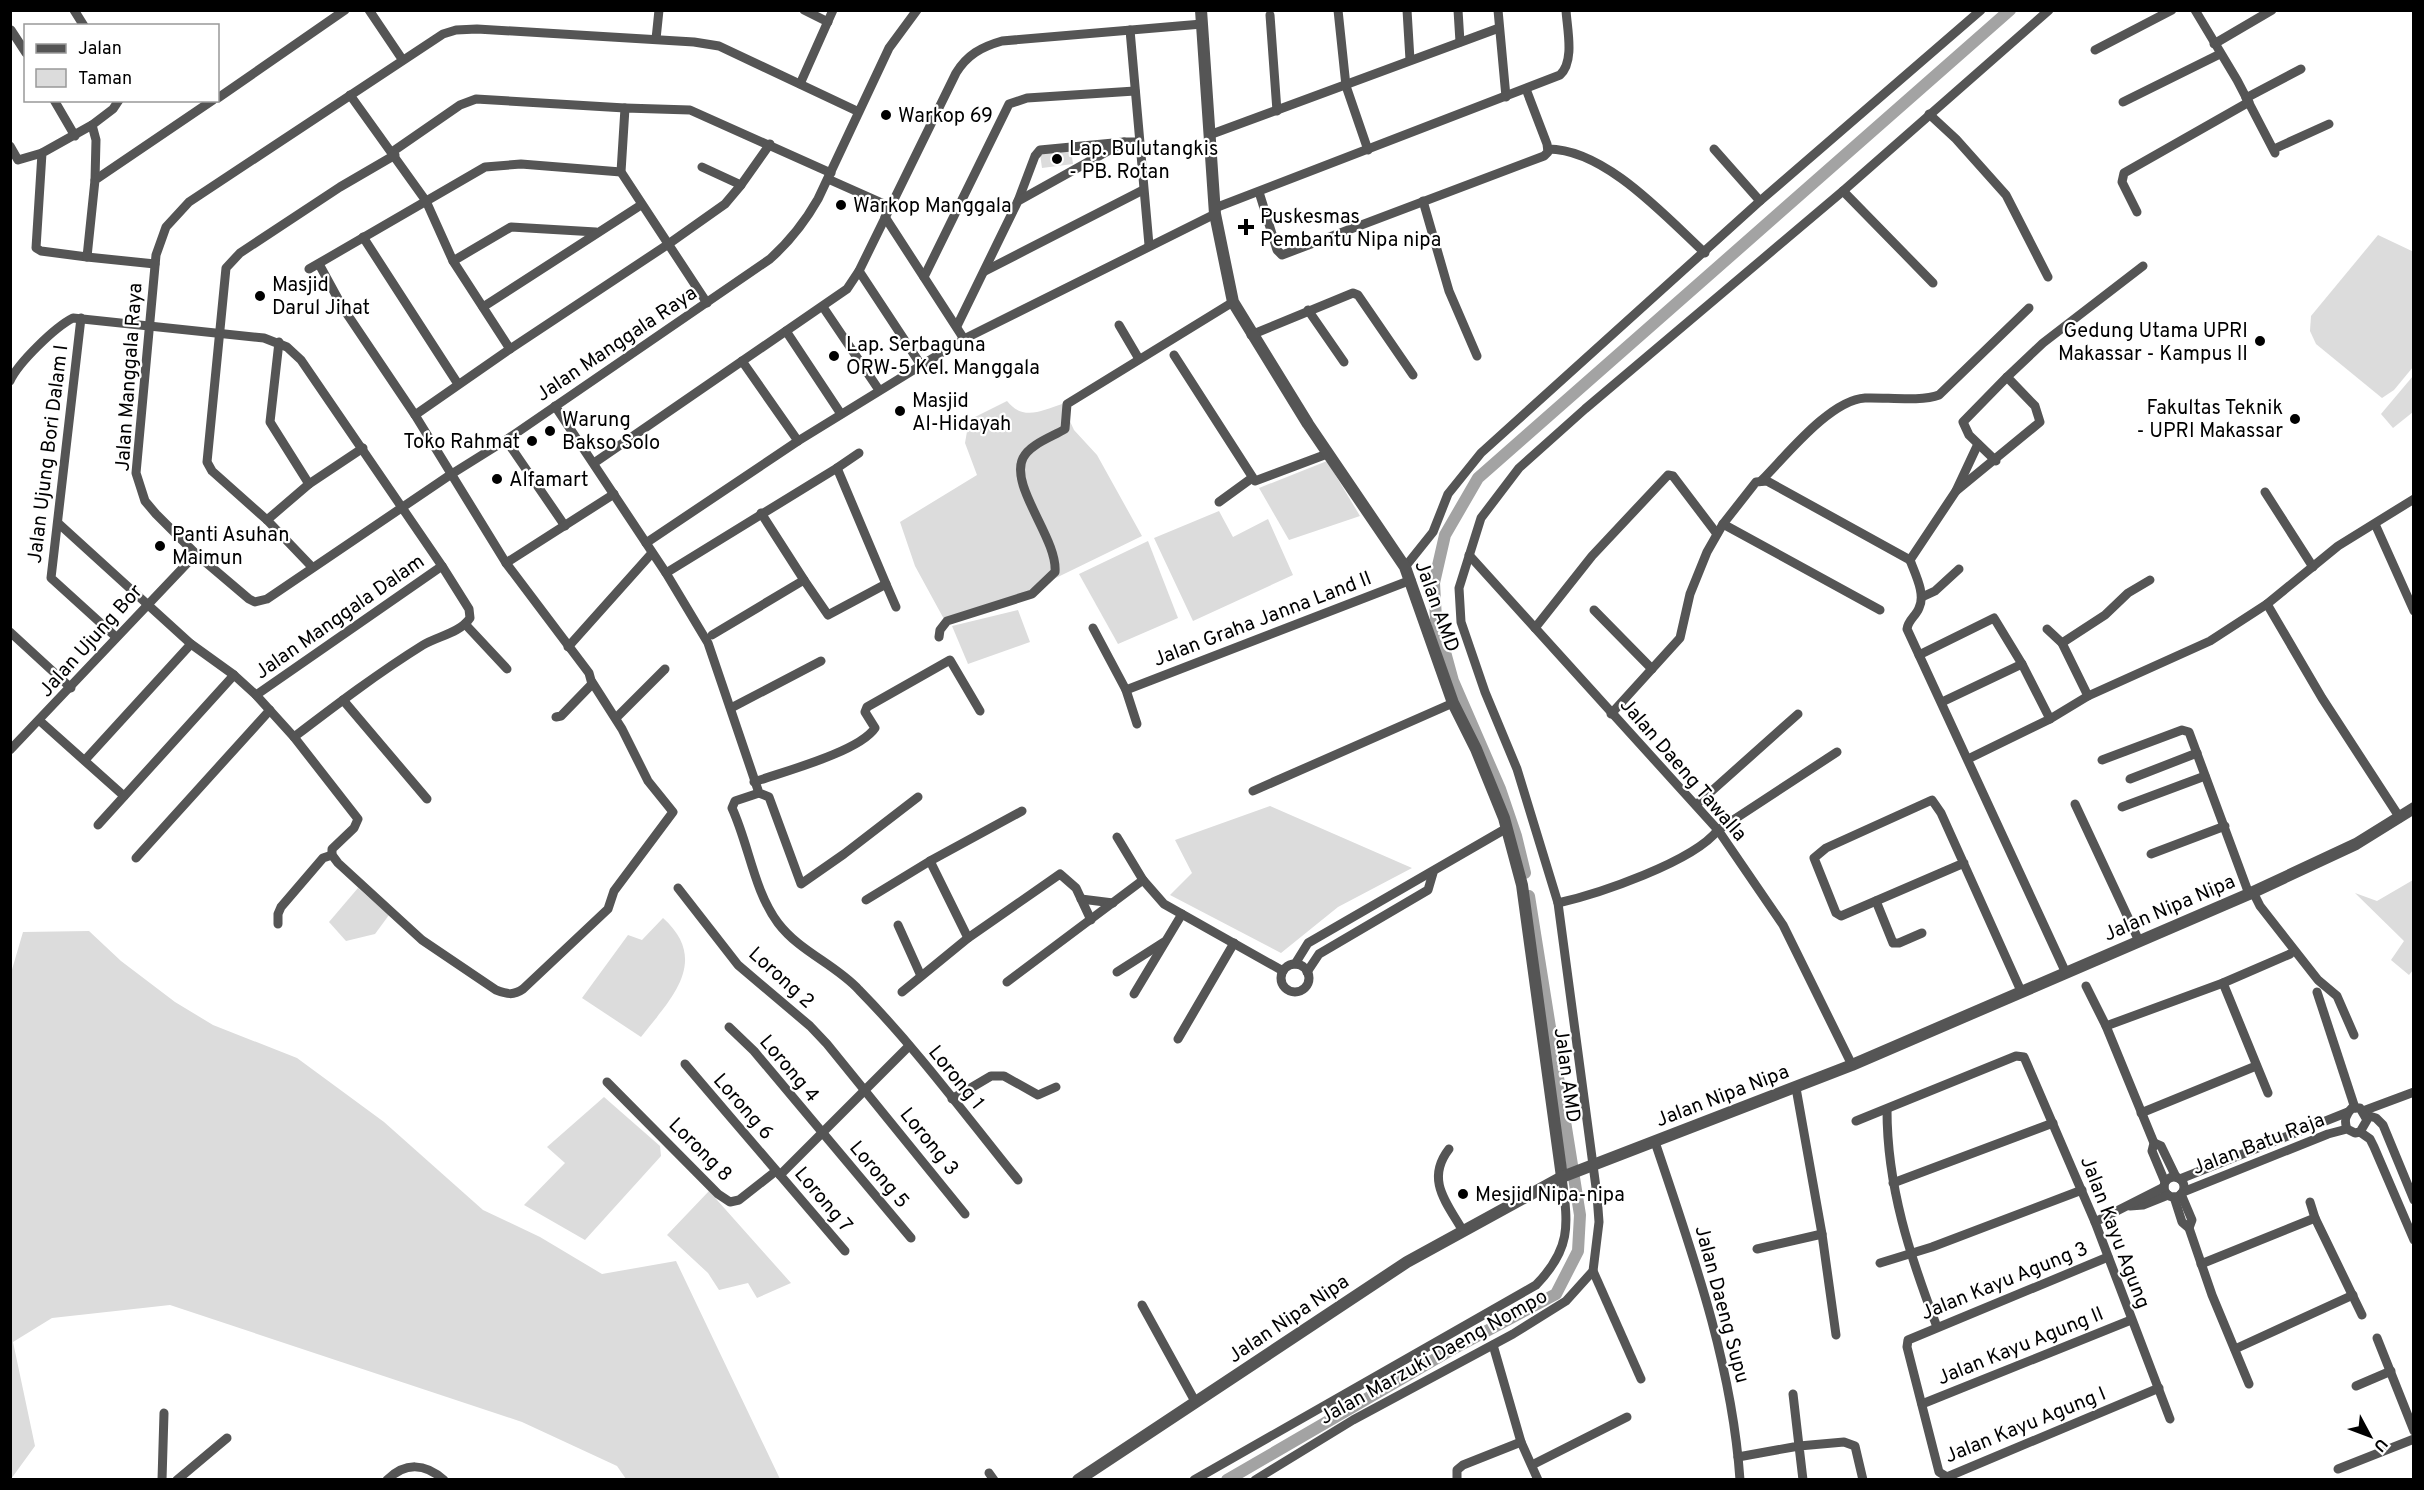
<svg xmlns="http://www.w3.org/2000/svg" width="2424" height="1490" viewBox="0 0 2424 1490" font-family="Overpass,sans-serif">
  <style>
    .green { fill: #dcdcdc }
    .lines { fill: none; stroke-linecap: round; stroke-linejoin: round }
    .canal { stroke: #a3a3a3; stroke-width: 12 }
    .minor { stroke: #555; stroke-width: 9 }
    .tertiary { stroke: #555; stroke-width: 12 }
    .poi-dot { fill: #000; stroke: #fff; stroke-width: 2 }
    .labels { text-anchor: middle; stroke-width: 4.5; stroke-linejoin: round; paint-order: stroke }
    .poi-label { font-size: 20px; fill: #000; stroke: #fff; text-anchor: start }
    .street-label { font-size: 20px; fill: #000; stroke: #fff }
  </style>
  <rect width="100%" height="100%" fill="#fff"/>
  <!-- green -->
  <g class="green">
    <path d="M1071,150l2,14 -31,4 -2,-14z"/>
    <path d="M2378,235l36,17 -1,115 -19,23 -12,8 -66,-54 -6,-13 1,-15z"/>
    <path d="M2413,376v36l-20,16 -12,-14z"/>
    <path d="M1007,401c16,20 34,10 55,3l12,26 23,25 45,81 -117,57 -80,28 -30,-55 -15,-44 77,-47 -12,-32 4,-23z"/>
    <path d="M1327,461l33,55 -71,24 -30,-52z"/>
    <path d="M1219,511l14,26 35,-18 25,56 -100,46 -39,-83z"/>
    <path d="M1148,541l30,77 -60,26 -39,-70z"/>
    <path d="M1018,610l12,32 -62,22 -16,-38z"/>
    <path d="M1270,806l142,62 -74,39 -57,46 -111,-58 22,-22 -17,-33z"/>
    <path d="M2413,880v90l-4,5 -18,-15 13,-19 -49,-48 22,8z"/>
    <path d="M358,888l31,27 -14,19 -29,7 -17,-19z"/>
    <path d="M663,918c48,43 7,82 -22,119l-59,-39 46,-63 14,5z"/>
    <path d="M89,931l32,30 54,41 38,23 84,33 87,64 99,88 57,27 62,37 74,-13 104,218h-154l-9,-13 -95,-44 -352,-117 -118,13 -39,24 22,104 -24,33v-506l12,-41z"/>
    <path d="M604,1097l56,49 1,10 -76,84 -61,-35 41,-42 -18,-16z"/>
    <path d="M709,1191l82,92 -34,15 -9,-15 -29,7 -11,-17 -41,-38z"/>
  </g>
  <g class="lines">
    <!-- canal -->
    <g class="canal">
      <path d="M1525,873l-9,-37 -16,-47 -47,-108 -17,-62 -2,-36 11,-48 33,-57 532,-468"/>
      <path d="M1227,1480l222,-129 107,-57 22,-43 2,-36 -51,-319"/>
    </g>
    <!-- minor -->
    <g class="minor">
      <path d="M74,10l10,16"/>
      <path d="M369,10l33,49"/>
      <path d="M804,10l24,12"/>
      <path d="M1338,10l8,76 22,64"/>
      <path d="M1407,10l3,50"/>
      <path d="M1458,10l2,32"/>
      <path d="M1498,10l8,87"/>
      <path d="M2195,10l42,70 38,73"/>
      <path d="M1270,15l7,96"/>
      <path d="M11,30l15,23"/>
      <path d="M1130,30l19,215"/>
      <path d="M656,39l3,-29"/>
      <path d="M2214,44l58,-34"/>
      <path d="M2095,50l77,-40"/>
      <path d="M800,84l33,-74"/>
      <path d="M350,95l76,106 27,60 57,88 157,-104 58,-41 16,-19"/>
      <path d="M218,98l127,-88"/>
      <path d="M2246,98l55,-29"/>
      <path d="M54,100l21,36"/>
      <path d="M2123,102l97,-48"/>
      <path d="M859,112l-140,-66 -25,-4 -217,-13 -21,1 -13,4 -254,168 -23,25 -10,28 -20,218 9,28 11,13 40,40 53,45 6,3 12,-3 183,-124 56,-35 264,-181c20,-18 35,-37 48,-60l71,-151 28,-38"/>
      <path d="M1929,114l27,25 50,56 42,82"/>
      <path d="M92,125l21,-16 6,-9"/>
      <path d="M1212,134l287,-106"/>
      <path d="M10,146l8,14 24,-7"/>
      <path d="M1548,149c57,0 117,67 157,104"/>
      <path d="M1714,149l46,52"/>
      <path d="M2274,149l55,-25"/>
      <path d="M392,152l68,-47 16,-6 149,9"/>
      <path d="M702,167l39,18 29,-41"/>
      <path d="M828,179l63,28"/>
      <path d="M1843,191l90,92"/>
      <path d="M1259,192l18,58 5,5 262,-99 4,-4 -1,-8 -21,-55"/>
      <path d="M1018,201l17,-45 5,-6 84,-8"/>
      <path d="M1423,201l26,90 28,65"/>
      <path d="M1215,208l345,-133c15,-14 7,-46 6,-65"/>
      <path d="M2137,212l-15,-30 2,-9 125,-71"/>
      <path d="M885,217l79,122"/>
      <path d="M363,237l95,147"/>
      <path d="M87,257l-46,-6 -5,-3 6,-95 50,-28 4,15 -1,40"/>
      <path d="M453,261l58,-34 85,5"/>
      <path d="M155,264l-68,-7 8,-77 118,-80"/>
      <path d="M319,264l24,44 72,107 91,148 83,110 3,11 -31,32 -5,1"/>
      <path d="M309,269l176,-102 36,-3 100,8"/>
      <path d="M859,271l62,94"/>
      <path d="M985,271l158,-81"/>
      <path d="M924,277l85,-173 18,-6 108,-7"/>
      <path d="M707,303l-86,-131 4,-64 65,2 141,63"/>
      <path d="M483,307l158,-102"/>
      <path d="M823,307l56,83"/>
      <path d="M1308,310l36,52"/>
      <path d="M81,318l-30,260 65,59"/>
      <path d="M1119,325l20,34"/>
      <path d="M957,326l61,-125 106,-59h14"/>
      <path d="M786,331l55,83"/>
      <path d="M1251,335l102,-42 5,2 55,80"/>
      <path d="M279,342l-9,80 39,62 54,-36"/>
      <path d="M1174,355l81,126 72,-27"/>
      <path d="M742,361l56,80"/>
      <path d="M10,381c8,-18 45,-54 63,-63l191,20 23,9 14,13 141,206 27,43 1,9c-10,15 -32,18 -47,27 -45,28 -87,60 -129,92"/>
      <path d="M555,406l111,167 42,70 51,150 10,4 32,87 43,-30 74,-57"/>
      <path d="M415,415l95,-66"/>
      <path d="M506,440l59,86"/>
      <path d="M1996,461l-27,-26 -6,-13 44,-45"/>
      <path d="M594,463l253,-174 12,-18 97,-198c11,-18 25,-26 46,-32l200,-17"/>
      <path d="M837,468l22,-15"/>
      <path d="M1762,480c24,-24 68,-80 103,-82 20,-1 56,4 74,-3l90,-87"/>
      <path d="M1956,491l84,-69 -5,-16 -28,-29 36,-34 100,-77"/>
      <path d="M2265,492l48,75"/>
      <path d="M1219,502l33,-24"/>
      <path d="M761,513l43,67"/>
      <path d="M267,520l42,-36"/>
      <path d="M58,523l133,121 43,31 22,20 38,42 64,82 -4,9 -22,21v6l6,8 84,77 74,50c11,4 17,6 27,-1l85,-80 6,-18 59,-79 -25,-31 -26,-52 -30,-47"/>
      <path d="M1723,524l157,86"/>
      <path d="M2375,524l39,87"/>
      <path d="M646,543l152,-102 166,-102 251,-125"/>
      <path d="M1469,555l249,275 65,95 69,140"/>
      <path d="M1910,560c5,14 16,34 9,48 -3,8 -11,12 -12,21l159,344"/>
      <path d="M1910,560l46,-69 22,-47"/>
      <path d="M506,563l108,-69"/>
      <path d="M312,567l-45,-47 -55,-49 -5,-9 19,-194 14,-15 100,-66 55,-32"/>
      <path d="M1405,567l28,-35 15,-38 33,-41 279,-252 221,-191"/>
      <path d="M666,573l171,-105 49,116"/>
      <path d="M1922,597l13,-6 24,-22"/>
      <path d="M2267,604l55,94 78,120"/>
      <path d="M1594,610l58,59"/>
      <path d="M465,624l42,45"/>
      <path d="M1093,628l33,62 285,-110"/>
      <path d="M1535,628l57,-72 76,-81 5,1 44,58"/>
      <path d="M2047,629l15,14 26,53"/>
      <path d="M10,632l61,56"/>
      <path d="M712,635l92,-55 24,35 58,-31 10,23"/>
      <path d="M939,637l1,-7 7,-9 85,-27 23,-22c3,-33 -46,-86 -32,-114 7,-14 29,-21 42,-29l2,-25 166,-102"/>
      <path d="M2062,643l43,-28 23,-22 22,-13"/>
      <path d="M568,647l84,-94"/>
      <path d="M1919,655l75,-37 28,46"/>
      <path d="M1126,690l11,34"/>
      <path d="M256,695l186,-129"/>
      <path d="M343,700l84,99"/>
      <path d="M1942,702l80,-38 28,55 -82,40"/>
      <path d="M731,708l90,-47"/>
      <path d="M1611,714l69,-76 10,-44 17,-42 16,-28 33,-42 11,-1 143,79"/>
      <path d="M616,718l49,-49"/>
      <path d="M2050,719l38,-23 122,-55 57,-37 71,-58 76,-47"/>
      <path d="M40,721l84,75"/>
      <path d="M10,750l186,-196"/>
      <path d="M85,760l106,-116"/>
      <path d="M2102,760l80,-30 7,2 60,162"/>
      <path d="M2130,779l67,-26"/>
      <path d="M754,782c28,-10 105,-30 121,-54l-10,-16 2,-5 83,-47 30,51"/>
      <path d="M1253,791l200,-88"/>
      <path d="M759,793l-24,8 -3,7c17,37 22,83 46,115 22,29 57,41 81,67 58,59 107,126 159,190"/>
      <path d="M2075,804l64,137"/>
      <path d="M1696,805l102,-91"/>
      <path d="M2122,807l83,-31"/>
      <path d="M98,825l136,-150"/>
      <path d="M1117,837l26,43 21,24 119,67"/>
      <path d="M2151,854l74,-28"/>
      <path d="M136,858l134,-148"/>
      <path d="M930,861l92,-50"/>
      <path d="M1964,863l-123,53 -5,-3 -22,-55 12,-10 106,-48 9,13 80,178"/>
      <path d="M678,888l60,77 72,61 17,18 138,170"/>
      <path d="M2253,892l7,14 58,74 19,16 17,39"/>
      <path d="M1081,899l32,4"/>
      <path d="M866,900l64,-39 38,77"/>
      <path d="M1876,901l17,42h6l23,-10"/>
      <path d="M1558,903c40,-9 135,-41 160,-73l119,-78"/>
      <path d="M278,924v-10l3,-7 42,-49 9,-3"/>
      <path d="M898,925l23,51"/>
      <path d="M1295,964l13,-21 199,-115"/>
      <circle cx="1295" cy="978" r="14"/>
      <path d="M1117,972l47,-30"/>
      <path d="M1307,972l12,-18 109,-64 5,-17"/>
      <path d="M1007,982l136,-102"/>
      <path d="M2223,983l45,110"/>
      <path d="M2086,986l20,40 48,117 -2,8 13,31"/>
      <path d="M902,992l66,-54 92,-64 16,14 15,32"/>
      <path d="M2317,992l38,116"/>
      <path d="M1134,994l48,-80"/>
      <path d="M2106,1026l117,-43 67,-29"/>
      <path d="M729,1027l25,24 157,187"/>
      <path d="M1178,1039l56,-96"/>
      <path d="M685,1064l160,187"/>
      <path d="M607,1082l111,112 12,8 9,-2 37,-29"/>
      <path d="M1796,1088l26,146 14,101"/>
      <path d="M952,1099l39,-23h13l34,19 18,-8"/>
      <path d="M1887,1110c0,77 23,146 50,217"/>
      <path d="M2363,1111l51,-19"/>
      <path d="M2141,1113l115,-47"/>
      <path d="M2366,1115l10,3 7,7 31,75"/>
      <path d="M1856,1121l160,-65 8,1 71,165 75,197"/>
      <path d="M2360,1132l10,7 4,8 40,93"/>
      <path d="M1655,1142c37,110 77,221 85,338"/>
      <path d="M2154,1143l7,3 15,31"/>
      <path d="M1449,1149c-24,31 -2,54 14,82"/>
      <path d="M780,1175l129,-129"/>
      <circle cx="2174" cy="1187" r="10"/>
      <path d="M2180,1179l168,-67"/>
      <path d="M1893,1183l160,-60"/>
      <path d="M2183,1192l145,-58 19,-5 8,4 5,-1 7,-12 -7,-12h-8c-7,7 -8,13 -5,21"/>
      <path d="M2181,1194l11,26 -3,8"/>
      <path d="M2174,1197l8,25 7,6 23,67 37,89"/>
      <path d="M2310,1202l5,16 47,97"/>
      <path d="M2130,1206l13,-1 25,-10"/>
      <path d="M2095,1222l69,-35"/>
      <path d="M1757,1249l65,-15"/>
      <path d="M2108,1257l-200,83 -1,7 32,125 8,5 212,-89"/>
      <path d="M1880,1263l52,-16 150,-57"/>
      <path d="M2201,1264l114,-46"/>
      <path d="M1593,1271l48,108"/>
      <path d="M1142,1305l54,98"/>
      <path d="M2377,1338l37,93"/>
      <path d="M1493,1345l28,97 17,38"/>
      <path d="M2235,1349l118,-54"/>
      <path d="M2356,1386l35,-15"/>
      <path d="M1922,1404l209,-84"/>
      <path d="M1738,1457l61,-11 -6,-52"/>
      <path d="M1532,1465l95,-48"/>
      <path d="M2338,1469l76,-30"/>
      <path d="M989,1473l5,7"/>
      <path d="M162,1480l2,-67"/>
      <path d="M177,1480l50,-42"/>
      <path d="M387,1480c18,-18 38,-17 57,0"/>
      <path d="M1194,1480l342,-195c36,-37 32,-60 26,-108"/>
      <path d="M1255,1480l98,-60 160,-86 53,-33 27,-30 6,-49 -2,-27 -39,-292 -41,-134 -32,-77 -24,-70 -2,-34 22,-70 38,-50 66,-59 258,-218 206,-181"/>
      <path d="M1457,1480v-10l6,-5 58,-23"/>
      <path d="M1803,1480l-4,-34 45,-4 11,4 8,34"/>
    </g>
    <!-- tertiary -->
    <g class="tertiary">
      <path d="M1201,10l14,204 18,88 75,122 97,143 48,136 23,46 28,69 18,67 40,292"/>
      <path d="M1078,1480l329,-218 155,-85 290,-112 397,-171 107,-50 58,-36"/>
    </g>
  </g>
  <!-- markers -->
  <g class="poi-dot">
    <circle cx="886" cy="115" r="6"/>
    <circle cx="1057" cy="159" r="6"/>
    <circle cx="841" cy="205" r="6"/>
    <path d="M1243 218h6v6h6v6h-6v6h-6v-6h-6v-6h6z"/>
    <circle cx="260" cy="296" r="6"/>
    <circle cx="2260" cy="341" r="6"/>
    <circle cx="834" cy="356" r="6"/>
    <circle cx="900" cy="411" r="6"/>
    <circle cx="2295" cy="419" r="6"/>
    <circle cx="550" cy="431" r="6"/>
    <circle cx="532" cy="441" r="6"/>
    <circle cx="497" cy="479" r="6"/>
    <circle cx="160" cy="546" r="6"/>
    <circle cx="1463" cy="1194" r="6"/>
  </g>
  <g class="labels">
    <!-- poi labels -->
    <g class="poi-label">
      <text x="898" y="122">Warkop 69</text>
      <text x="1069" y="155">Lap. Bulutangkis<tspan x="1069" dy="23">- PB. Rotan</tspan></text>
      <text x="853" y="212">Warkop Manggala</text>
      <text x="1260" y="223">Puskesmas<tspan x="1260" dy="23">Pembantu Nipa nipa</tspan></text>
      <text x="272" y="291">Masjid<tspan x="272" dy="23">Darul Jihat</tspan></text>
      <text x="2248" y="337" text-anchor="end">Gedung Utama UPRI<tspan x="2248" dy="23">Makassar - Kampus II</tspan></text>
      <text x="846" y="351">Lap. Serbaguna<tspan x="846" dy="23">ORW-5 Kel. Manggala</tspan></text>
      <text x="912" y="407">Masjid<tspan x="912" dy="23">Al-Hidayah</tspan></text>
      <text x="2283" y="414" text-anchor="end">Fakultas Teknik<tspan x="2283" dy="23">- UPRI Makassar</tspan></text>
      <text x="562" y="426">Warung<tspan x="562" dy="23">Bakso Solo</tspan></text>
      <text x="520" y="448" text-anchor="end">Toko Rahmat</text>
      <text x="509" y="486">Alfamart</text>
      <text x="172" y="541">Panti Asuhan<tspan x="172" dy="23">Maimun</tspan></text>
      <text x="1475" y="1201">Mesjid Nipa-nipa</text>
    </g>
    <!-- street labels -->
    <g class="street-label">
      <text transform="translate(616 343) rotate(-34)" y="7">Jalan Manggala Raya</text>
      <text transform="translate(128 377) rotate(-86)" y="7">Jalan Manggala Raya</text>
      <text transform="translate(47 454) rotate(-83)" y="7">Jalan Ujung Bori Dalam I</text>
      <text transform="translate(1438 606) rotate(70)" y="7">Jalan AMD</text>
      <text transform="translate(339 616) rotate(-35)" y="7">Jalan Manggala Dalam</text>
      <text transform="translate(1262 618) rotate(-21)" y="7">Jalan Graha Janna Land II</text>
      <text transform="translate(90 640) rotate(-48)" y="7">Jalan Ujung Bor</text>
      <text transform="translate(1684 769) rotate(49)" y="7">Jalan Daeng Tawalla</text>
      <text transform="translate(2169 907) rotate(-23)" y="7">Jalan Nipa Nipa</text>
      <text transform="translate(782 977) rotate(42)" y="7">Lorong 2</text>
      <text transform="translate(790 1068) rotate(50)" y="7">Lorong 4</text>
      <text transform="translate(1568 1075) rotate(82)" y="7">Jalan AMD</text>
      <text transform="translate(957 1077) rotate(51)" y="7">Lorong 1</text>
      <text transform="translate(1722 1095) rotate(-21)" y="7">Jalan Nipa Nipa</text>
      <text transform="translate(744 1106) rotate(49)" y="7">Lorong 6</text>
      <text transform="translate(930 1141) rotate(51)" y="7">Lorong 3</text>
      <text transform="translate(2258 1143) rotate(-21)" y="7">Jalan Batu Raja</text>
      <text transform="translate(701 1149) rotate(45)" y="7">Lorong 8</text>
      <text transform="translate(880 1174) rotate(50)" y="7">Lorong 5</text>
      <text transform="translate(824 1199) rotate(50)" y="7">Lorong 7</text>
      <text transform="translate(2116 1232) rotate(69)" y="7">Jalan Kayu Agung</text>
      <text transform="translate(2004 1280) rotate(-22)" y="7">Jalan Kayu Agung 3</text>
      <text transform="translate(1723 1304) rotate(75)" y="7">Jalan Daeng Supu</text>
      <text transform="translate(1288 1318) rotate(-34)" y="7">Jalan Nipa Nipa</text>
      <text transform="translate(2020 1345) rotate(-22)" y="7">Jalan Kayu Agung II</text>
      <text transform="translate(1433 1356) rotate(-29)" y="7">Jalan Marzuki Daeng Nompo</text>
      <text transform="translate(2025 1424) rotate(-22)" y="7">Jalan Kayu Agung I</text>
    </g>
  </g>
  <!-- border -->
  <rect width="2424" height="1490" fill="none" stroke="#000000" stroke-width="24"/>
  <!-- legend -->
  <rect x="24" y="24" width="195" height="78" fill="#ffffff" stroke="#999999" stroke-width="1.5"/>
  <rect x="36" y="44" width="30" height="9" fill="#555555" stroke="#999999" stroke-width="1.5"/>
  <text x="78" y="54" font-size="18" fill="#000000">Jalan</text>
  <rect x="36" y="69" width="30" height="18" fill="#dcdcdc" stroke="#999999" stroke-width="1.5"/>
  <text x="78" y="84" font-size="18" fill="#000000">Taman</text>
  <!-- north arrow -->
  <g transform="translate(2370 1436) rotate(131)" stroke="#ffffff" stroke-width="4.5" paint-order="stroke">
  <path d="M0-4.5L10 22L0 15L-10 22Z" fill="#000000"/>
  <text y="-9" font-size="16" font-weight="bold" text-anchor="middle" fill="#000000">U</text>
  </g>
</svg>
